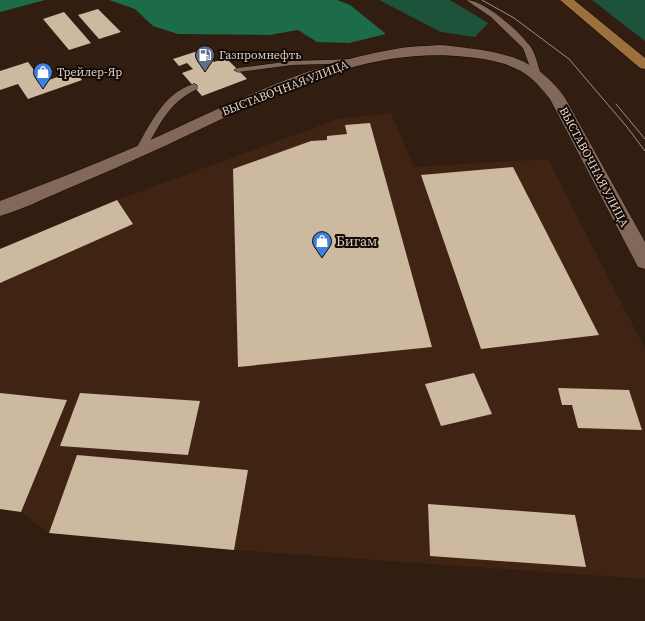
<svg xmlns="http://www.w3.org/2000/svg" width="645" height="621" viewBox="0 0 645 621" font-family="'Source Serif 4',serif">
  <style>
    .built { fill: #3f2313 }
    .green { fill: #1d533a }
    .forest { fill: #1c6c49 }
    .building { fill: #cdb8a0 }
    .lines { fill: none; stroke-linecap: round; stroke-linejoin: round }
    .lane-casing { stroke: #190600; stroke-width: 1 }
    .street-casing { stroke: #190600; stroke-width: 1 }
    .primary-casing { stroke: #190600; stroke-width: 1 }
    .lane { fill: #82685a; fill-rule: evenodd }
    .street { fill: #82685a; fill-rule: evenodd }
    .primary { fill: #9b703d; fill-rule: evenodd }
    .tram { stroke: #a08f86; stroke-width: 1 }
    .labels { text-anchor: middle; stroke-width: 4; stroke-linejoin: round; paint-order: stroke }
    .far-poi-label { font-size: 12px; fill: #dfd0c8; stroke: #130a05; text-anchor: start }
    .far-street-label { font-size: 12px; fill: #dfd0c8; stroke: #130a05 }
    .poi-label { font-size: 14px; fill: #dfd0c8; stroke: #130a05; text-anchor: start }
  </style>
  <rect width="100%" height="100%" fill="#321d11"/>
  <!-- built -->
  <path class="built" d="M391,113l23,54 134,-8 97,190v230l-411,-29 -185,-17 -28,-21 -21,-3v-260l117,-49 221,-81z"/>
  <!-- green -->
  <g class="green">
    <path d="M379,0h71l38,23 -13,14 -34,-5z"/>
    <path d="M592,0h53v41z"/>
  </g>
  <!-- forest -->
  <g class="forest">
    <path d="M0,0h45l-45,12z"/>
    <path d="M109,0h228l13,5 36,29 -37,9 -32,-1 -19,-12 -29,5 -91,-1 -25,-8 -18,-17z"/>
  </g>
  <!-- building -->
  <g class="building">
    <path d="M98,9l23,23 -22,7 -21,-24z"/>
    <path d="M64,12l27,31 -22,7 -26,-31z"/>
    <path d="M204,49l10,13 12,-4 21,21 -45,17 -20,-23 11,-4 -6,-6 -8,3 -6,-7z"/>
    <path d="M28,62l15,20 32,-11 7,9 -54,19 -10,-15 -18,6v-19z"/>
    <path d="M370,123l62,224 -194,20 -5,-198 78,-28 16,-1v-4l20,-2 -2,-9z"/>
    <path d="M513,167l86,168 -118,14 -60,-174z"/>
    <path d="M117,200l16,24 -133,59v-34z"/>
    <path d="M474,373l18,41 -51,12 -16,-42z"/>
    <path d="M558,388l71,2 13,40 -64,-2 -6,-23h-10z"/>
    <path d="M0,393l67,7 -46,112 -21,-3z"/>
    <path d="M80,393l120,8 -12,54 -128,-9z"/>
    <path d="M77,455l171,15 -14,80 -185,-17z"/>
    <path d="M428,504l147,11 11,52 -156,-11z"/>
  </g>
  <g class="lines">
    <defs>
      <g id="lane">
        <path d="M466,0c18,0 53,31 64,46 6,8 8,20 11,29l-1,2 -7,-2 -10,-27 -32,-31z"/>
        <path d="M356,59l4,2 -1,2 -67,2 -54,7 -4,-2 4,-2 54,-7z"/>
        <path d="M194,84l3,1v4c-31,15 -37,37 -54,64h-6l-2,-2c14,-25 29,-59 59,-67z"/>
      </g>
      <path id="street" d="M441,45c51,6 92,7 124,53l80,144v27l-7,-2 -88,-168c-6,-7 -11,-14 -18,-20 -17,-15 -42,-20 -65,-22 -107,-12 -206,44 -300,88 -35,16 -70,31 -105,46 -21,9 -41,19 -62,25v-15c45,-17 91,-35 135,-54 85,-38 168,-83 260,-98 15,-3 31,-3 46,-4z"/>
      <path id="primary" d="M560,0h14l71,58v11l-5,-1z"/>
    </defs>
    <!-- lane casing -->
    <use href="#lane" class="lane-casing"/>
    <!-- street casing -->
    <use href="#street" class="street-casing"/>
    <!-- primary casing -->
    <use href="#primary" class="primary-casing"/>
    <!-- lane -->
    <use href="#lane" class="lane"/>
    <!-- street -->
    <use href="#street" class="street"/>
    <!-- primary -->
    <use href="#primary" class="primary"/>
    <!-- tram -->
    <g class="tram">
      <path d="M482,0l32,18 55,41 58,68 18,24"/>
      <path d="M616,104l29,35"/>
    </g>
  </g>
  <!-- icons -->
  <defs>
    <symbol id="fuel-pin" viewBox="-11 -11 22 30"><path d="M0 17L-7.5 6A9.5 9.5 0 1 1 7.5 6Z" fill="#5c6f8a" stroke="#130a05"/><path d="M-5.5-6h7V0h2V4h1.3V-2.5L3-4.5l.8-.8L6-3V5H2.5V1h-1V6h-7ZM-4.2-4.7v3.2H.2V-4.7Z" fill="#fff"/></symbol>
    <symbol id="shop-pin" viewBox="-11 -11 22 30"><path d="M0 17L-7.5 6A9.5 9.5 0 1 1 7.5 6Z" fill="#3f7fe0" stroke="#130a05"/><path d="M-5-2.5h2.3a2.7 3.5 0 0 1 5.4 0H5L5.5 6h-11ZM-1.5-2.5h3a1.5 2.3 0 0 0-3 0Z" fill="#fff"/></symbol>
  </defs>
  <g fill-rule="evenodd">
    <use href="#fuel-pin" x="194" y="44" width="22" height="30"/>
    <use href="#shop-pin" x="32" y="61" width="22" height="30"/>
    <use href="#shop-pin" x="311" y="230" width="22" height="30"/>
  </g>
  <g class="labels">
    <!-- far-poi labels -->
    <g class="far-poi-label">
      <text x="219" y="59">Газпромнефть</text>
      <text x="57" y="76">Трейлер-Яр</text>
    </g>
    <!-- far-street labels -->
    <g class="far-street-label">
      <text transform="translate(285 88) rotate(-21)" y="4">ВЫСТАВОЧНАЯ УЛИЦА</text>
      <text transform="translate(594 167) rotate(62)" y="4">ВЫСТАВОЧНАЯ УЛИЦА</text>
    </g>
    <!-- poi labels -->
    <g class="poi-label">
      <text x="336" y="246">Бигам</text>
    </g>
  </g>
</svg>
